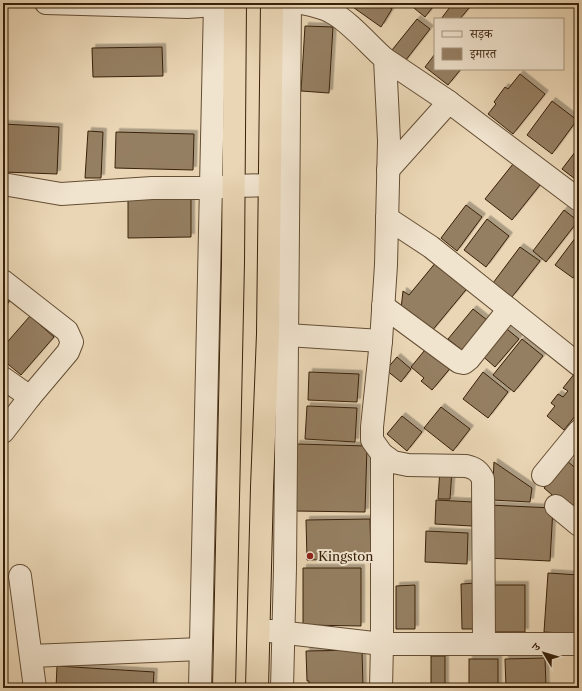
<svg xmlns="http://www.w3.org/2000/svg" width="582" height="691" viewBox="0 0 582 691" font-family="'Libre Caslon Text','Noto Serif Devanagari',serif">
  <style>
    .building { fill: #957f62; stroke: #382109; filter: url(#shadow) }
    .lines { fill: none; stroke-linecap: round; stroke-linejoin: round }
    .minor-casing { stroke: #644e34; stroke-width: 24 }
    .highway-casing { stroke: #382109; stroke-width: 24 }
    .minor { stroke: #f1e4cf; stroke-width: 22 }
    .highway { stroke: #ead6b5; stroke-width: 22 }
    .poi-dot { fill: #8f2418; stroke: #f1e4cf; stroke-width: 1.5 }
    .labels { text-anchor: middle; stroke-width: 4; stroke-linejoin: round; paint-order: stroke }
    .poi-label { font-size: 13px; fill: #382109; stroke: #f1e4cf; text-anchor: start }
  </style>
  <defs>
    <filter id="shadow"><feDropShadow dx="3.5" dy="-3.5" stdDeviation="0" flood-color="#0004"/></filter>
  </defs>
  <rect width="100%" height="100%" fill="#ead6b5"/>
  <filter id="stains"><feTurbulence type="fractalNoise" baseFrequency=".005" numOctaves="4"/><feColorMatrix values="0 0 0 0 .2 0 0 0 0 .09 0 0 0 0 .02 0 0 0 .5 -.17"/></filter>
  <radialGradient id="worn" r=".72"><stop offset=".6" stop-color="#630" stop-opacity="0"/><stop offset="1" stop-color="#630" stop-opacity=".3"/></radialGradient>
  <!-- building -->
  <g class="building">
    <path d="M351,3h32l9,6 -11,18 -31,-22z"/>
    <path d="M417,3h19l-11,14 -11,-9z"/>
    <path d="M453,3h20l-13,16h-19z"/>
    <path d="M417,19l13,10 -28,36 -14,-10z"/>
    <path d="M305,26l28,1 -4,66 -28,-2z"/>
    <path d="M162,47l1,29 -70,1 -1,-29z"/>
    <path d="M435,54v15h26l-13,16 -23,-18z"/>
    <path d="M520,74l25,20 -32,40 -25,-20 8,-10 -2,-2 11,-15 3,2z"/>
    <path d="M552,101l25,19 -25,34 -25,-19z"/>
    <path d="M3,124l56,3 -2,47 -54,-2z"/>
    <path d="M88,131l15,1 -2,46h-16z"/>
    <path d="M116,132l78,2 -1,36 -78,-2z"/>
    <path d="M579,147v35l-17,-13z"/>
    <path d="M517,159l27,21 -32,40 -27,-21z"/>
    <path d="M128,196h63v41l-63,1z"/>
    <path d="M466,205l16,12 -25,34 -16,-13z"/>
    <path d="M564,210l14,11 -32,41 -13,-11z"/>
    <path d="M487,219l22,17 -23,31 -22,-17z"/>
    <path d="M579,233v37l-6,8 -18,-13z"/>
    <path d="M520,247l20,14 -28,36 -19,-14z"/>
    <path d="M437,261l33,24 -39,47 -30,-23 2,-18 6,4z"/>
    <path d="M3,292l8,7 -8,10z"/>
    <path d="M473,309l19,15 -25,30 -19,-15z"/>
    <path d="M30,316l24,21 -33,38 -18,-15v-13z"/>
    <path d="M502,325l17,14 -24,28 -16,-14z"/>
    <path d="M522,339l21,17 -29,36 -21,-17z"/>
    <path d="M429,345l24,20 -21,25 -11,-9 3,-3 -13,-11z"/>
    <path d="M397,357l14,12 -10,13 -15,-12z"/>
    <path d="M309,372l50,2 -2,28 -49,-2z"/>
    <path d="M483,372l25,20 -20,26 -25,-19z"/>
    <path d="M575,373l4,4v34l-15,19 -17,-14 8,-10 -4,-3 7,-9 5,3 5,-6 -5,-3z"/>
    <path d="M307,406l50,2 -2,34 -50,-3z"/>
    <path d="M441,407l29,22 -17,22 -29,-23z"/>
    <path d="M402,416l20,16 -15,19 -20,-17z"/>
    <path d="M296,444l71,2 -2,66 -71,-1z"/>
    <path d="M567,461l12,10v35l-6,7 -29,-25z"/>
    <path d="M494,462l38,26 -2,14 -38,-2z"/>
    <path d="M440,469l12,1 -2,29h-12z"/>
    <path d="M436,500l37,2 -1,24 -37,-2z"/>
    <path d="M489,505l64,3 -3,53 -64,-3z"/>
    <path d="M370,519l1,40 -64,1 -1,-40z"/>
    <path d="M426,531l42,2 -1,31 -42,-2z"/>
    <path d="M303,568h58v58l-58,-1z"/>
    <path d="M548,573l31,2v59l-35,-2z"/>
    <path d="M476,583l2,46h-16l-1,-45z"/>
    <path d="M415,585v44h-19v-43z"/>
    <rect x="491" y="585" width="34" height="47"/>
    <path d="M362,650l1,38h-54v-7h-2l-1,-30z"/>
    <rect x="431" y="656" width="14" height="32"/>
    <path d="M545,658l1,30h-40l-1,-29z"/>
    <rect x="469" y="659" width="29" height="29"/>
    <path d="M57,666l97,6 -1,16h-97z"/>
  </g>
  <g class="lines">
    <defs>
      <g id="minor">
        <path d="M46,3l141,4 28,-2"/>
        <path d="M301,3c10,2 21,4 30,9 17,8 39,34 54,47l4,82 -3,124 -5,76 -9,86v13l10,14 11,8 15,3 58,1c9,2 13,5 17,13l1,165"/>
        <path d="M385,59l64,43"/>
        <path d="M388,170l61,-68 130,98"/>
        <path d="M3,184l58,10 91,-6h59l22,-2 37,-1"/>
        <path d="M387,218l44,29 148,118"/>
        <path d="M3,281l64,50 5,11 -4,10 -38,45 -27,35"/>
        <path d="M383,306l76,56 5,1 5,-4 40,-50"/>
        <path d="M287,335l94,6"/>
        <path d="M3,378l27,19"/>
        <path d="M543,475l36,-44"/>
        <path d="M556,506l23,19"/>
        <path d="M20,576l15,112"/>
        <path d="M270,631l112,13h197"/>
        <path d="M31,656l170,-7"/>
        <path d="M200,688l15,-685"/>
        <path d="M282,688l3,-120 5,-565"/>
        <path d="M381,688l1,-44v-190"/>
      </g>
      <g id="highway">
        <path d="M224,688l9,-426 2,-259"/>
        <path d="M257,688l5,-201 6,-153 4,-331"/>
      </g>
    </defs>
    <!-- minor casing -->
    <use href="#minor" class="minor-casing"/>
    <!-- highway casing -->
    <use href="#highway" class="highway-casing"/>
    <!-- minor -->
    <use href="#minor" class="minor"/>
    <!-- highway -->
    <use href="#highway" class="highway"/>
  </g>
  <!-- markers -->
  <circle class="poi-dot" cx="310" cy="556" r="4"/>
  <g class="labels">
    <!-- poi labels -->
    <g class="poi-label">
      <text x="318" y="561">Kingston</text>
    </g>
  </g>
  <!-- margin -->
  <rect width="582" height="691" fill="none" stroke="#ead6b5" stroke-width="16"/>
  <rect x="4" y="4" width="574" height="683" fill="none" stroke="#382109" stroke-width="2"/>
  <rect x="8" y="8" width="566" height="675" fill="none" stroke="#382109"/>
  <!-- legend -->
  <rect x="434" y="18" width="130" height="52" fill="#f1e4cf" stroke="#a79680"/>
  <rect x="442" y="31" width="20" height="6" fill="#f1e4cf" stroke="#a79680"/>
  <text x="470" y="38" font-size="12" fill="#382109">सड़क</text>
  <rect x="442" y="48" width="20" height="12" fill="#957f62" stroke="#a79680"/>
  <text x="470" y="58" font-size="12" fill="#382109">इमारत</text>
  <!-- north arrow -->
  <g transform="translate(544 653) rotate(308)" stroke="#f1e4cf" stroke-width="3" paint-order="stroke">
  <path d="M0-3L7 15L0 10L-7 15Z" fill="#382109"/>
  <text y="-6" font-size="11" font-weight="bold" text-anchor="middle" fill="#382109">उ</text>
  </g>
  <rect width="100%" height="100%" filter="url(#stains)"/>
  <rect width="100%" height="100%" fill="url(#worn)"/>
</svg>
